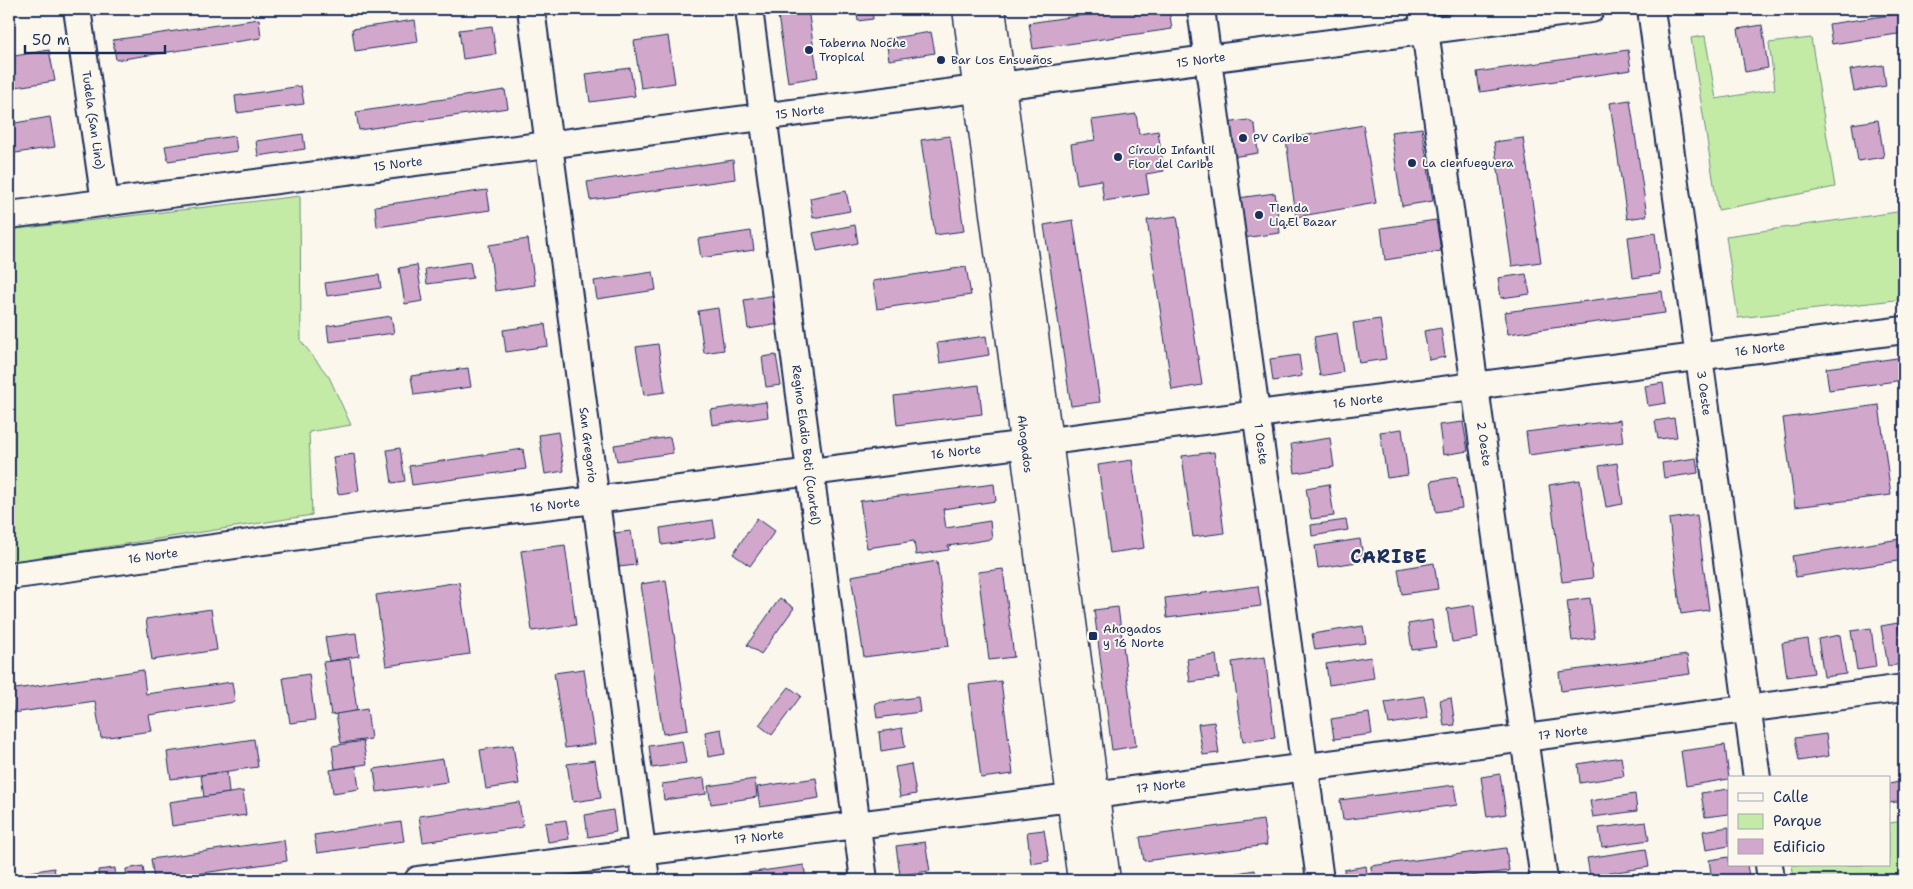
<svg xmlns="http://www.w3.org/2000/svg" width="1913" height="889" viewBox="0 0 1913 889" font-family="'Shantell Sans',sans-serif">
  <style>
    .green { fill: #c4eba6; stroke: #708d82 }
    .building { fill: #d2a7cc; stroke: #1b2f5e }
    .lines { fill: none; stroke-linecap: round; stroke-linejoin: round }
    .minor-casing { stroke: #1b2f5e; stroke-width: 30 }
    .major-casing { stroke: #1b2f5e; stroke-width: 31 }
    .minor { stroke: #fbf7ec; stroke-width: 26 }
    .major { stroke: #fbf7ec; stroke-width: 28 }
    .poi-dot { fill: #1b2f5e; stroke: #fbf7ec; stroke-width: 2 }
    .labels { text-anchor: middle; stroke-width: 4; stroke-linejoin: round; paint-order: stroke }
    .poi-label { font-size: 12px; fill: #1b2f5e; stroke: #fbf7ec; text-anchor: start }
    .street-label { font-size: 12px; fill: #1b2f5e; stroke: #fbf7ec }
    .district-label { font-size: 18px; font-weight: bold; letter-spacing: 1px; fill: #1b2f5e; stroke: #fbf7ec }
  </style>
  <rect width="100%" height="100%" fill="#fbf7ec"/>
  <filter id="ink" filterUnits="userSpaceOnUse"><feTurbulence type="fractalNoise" baseFrequency=".02" numOctaves="2"/><feDisplacementMap in="SourceGraphic" scale="10" xChannelSelector="R" yChannelSelector="G"/><feConvolveMatrix kernelMatrix="1 2 1 2 8 2 1 2 1" color-interpolation-filters="sRGB"/></filter>
  <g filter="url(#ink)">
    <!-- green -->
    <g class="green">
      <path d="M1705,36l11,63 59,-10 -6,-46 42,-5 24,149 -117,23 -27,-172z"/>
      <path d="M300,196l1,145 28,36 22,48 -42,7 3,83 -303,47v-332z"/>
      <path d="M1904,211v88l-166,19 -12,-82z"/>
      <path d="M1904,821v59h-110l-2,-15h97v-42z"/>
    </g>
    <!-- building -->
    <g class="building">
      <path d="M777,9h31l10,68 -30,5z"/>
      <path d="M856,9h16l1,10 -15,2z"/>
      <path d="M1123,9h46l3,20 -139,20 -4,-26z"/>
      <path d="M1904,13v20l-72,11 -3,-20z"/>
      <path d="M259,19l2,19 -145,22 -3,-20z"/>
      <path d="M415,20l3,22 -63,9 -3,-22z"/>
      <path d="M1762,25l6,43 -23,4 -7,-43z"/>
      <path d="M492,26l4,28 -33,5 -4,-29z"/>
      <path d="M931,32l4,21 -46,7 -3,-21z"/>
      <path d="M668,36l7,47 -34,5 -7,-47z"/>
      <path d="M49,50l6,31 -46,7v-31z"/>
      <path d="M1628,50l3,20 -151,22 -3,-20z"/>
      <path d="M1883,65l3,21 -32,5 -4,-21z"/>
      <path d="M630,68l5,28 -45,6 -4,-28z"/>
      <path d="M301,86l3,18 -67,9 -2,-17z"/>
      <path d="M505,90l3,18 -149,22 -3,-18z"/>
      <path d="M1630,100l17,116 -20,3 -17,-116z"/>
      <path d="M1136,114l3,20 19,-3 6,40 -18,3 3,20 -45,7 -3,-21 -24,4 -6,-40 24,-4 -3,-20z"/>
      <path d="M50,117l5,30 -46,7v-30z"/>
      <path d="M1248,120l7,5 3,28 -26,4 -6,-34z"/>
      <path d="M1878,120l6,37 -26,4 -6,-37z"/>
      <path d="M1363,125l13,78 -80,14 -10,-78z"/>
      <path d="M1422,128l11,73 -31,5 -11,-74z"/>
      <path d="M303,134l2,15 -47,7 -2,-15z"/>
      <path d="M235,136l2,15 -69,10 -3,-15z"/>
      <path d="M950,136l14,95 -29,4 -14,-95z"/>
      <path d="M1523,138l18,124 -29,4 -18,-124z"/>
      <path d="M733,160l2,19 -145,21 -3,-18z"/>
      <path d="M487,190l3,20 -113,17 -2,-21z"/>
      <path d="M846,191l4,20 -37,7 -3,-20z"/>
      <path d="M1275,193l5,40 -37,5 -5,-40z"/>
      <path d="M1177,216l25,169 -30,5 -25,-170z"/>
      <path d="M1073,220l27,182 -29,4 -27,-181z"/>
      <path d="M1436,220l5,31 -56,9 -4,-32z"/>
      <path d="M855,225l3,18 -41,8 -4,-18z"/>
      <path d="M751,231l3,19 -53,8 -3,-19z"/>
      <path d="M1655,233l5,41 -27,4 -5,-41z"/>
      <path d="M528,239l7,46 -40,6 -6,-46z"/>
      <path d="M470,262l3,16 -46,6 -2,-15z"/>
      <path d="M417,265l6,36 -18,3 -6,-36z"/>
      <path d="M966,267l5,28 -94,14 -4,-28z"/>
      <path d="M653,272l3,18 -59,9 -3,-18z"/>
      <path d="M1526,274l4,20 -29,4 -3,-20z"/>
      <path d="M379,275l2,13 -54,8 -2,-13z"/>
      <path d="M1662,291l3,22 -157,21 -3,-22z"/>
      <path d="M776,295l4,29 -32,5 -4,-29z"/>
      <path d="M718,308l6,42 -20,3 -6,-42z"/>
      <path d="M391,316l3,17 -65,9 -2,-16z"/>
      <path d="M1380,319l6,40 -27,4 -6,-40z"/>
      <path d="M545,324l3,22 -42,6 -3,-22z"/>
      <path d="M1441,328l4,29 -16,3 -5,-29z"/>
      <path d="M1337,333l6,39 -23,4 -6,-39z"/>
      <path d="M986,336l3,19 -49,8 -3,-20z"/>
      <path d="M658,344l7,48 -21,3 -8,-48z"/>
      <path d="M776,355l5,30 -15,2 -4,-30z"/>
      <path d="M1299,355l3,21 -29,5 -3,-22z"/>
      <path d="M1904,357v23l-75,10 -3,-22z"/>
      <path d="M468,368l3,19 -57,8 -3,-19z"/>
      <path d="M1663,383l3,20 -18,3 -3,-20z"/>
      <path d="M979,385l3,29 -85,11 -3,-29z"/>
      <path d="M766,402l2,15 -56,8 -2,-15z"/>
      <path d="M1879,405l12,90 -96,12 -12,-89z"/>
      <path d="M1674,418l3,19 -19,2 -3,-18z"/>
      <path d="M1620,420l3,22 -94,13 -3,-23z"/>
      <path d="M1463,422l5,29 -25,4 -4,-30z"/>
      <path d="M1402,429l6,46 -21,3 -7,-46z"/>
      <path d="M558,432l6,39 -19,3 -6,-39z"/>
      <path d="M670,437l3,16 -56,8 -3,-16z"/>
      <path d="M1330,438l4,29 -39,6 -4,-29z"/>
      <path d="M400,448l5,33 -13,2 -5,-33z"/>
      <path d="M523,449l3,20 -114,16 -3,-19z"/>
      <path d="M1214,452l10,81 -31,4 -11,-81z"/>
      <path d="M354,454l5,37 -21,3 -5,-37z"/>
      <path d="M1696,458l2,15 -34,5 -2,-15z"/>
      <path d="M1132,460l12,88 -34,5 -12,-88z"/>
      <path d="M1617,463l6,41 -17,3 -7,-41z"/>
      <path d="M1457,477l5,31 -26,4 -5,-31z"/>
      <path d="M1580,480l13,98 -31,4 -13,-97z"/>
      <path d="M994,484l2,17 -53,8 3,19 44,-7 2,18 -44,7 1,4 -33,5 -2,-14 -47,7 -7,-47z"/>
      <path d="M1329,484l5,32 -23,3 -5,-31z"/>
      <path d="M1697,515l12,95 -28,4 -12,-95z"/>
      <path d="M757,518l18,13 -25,35 -17,-12z"/>
      <path d="M713,520l3,17 -54,8 -2,-17z"/>
      <path d="M1346,520l2,10 -36,6 -1,-11z"/>
      <path d="M631,531l5,34 -17,2 -5,-34z"/>
      <path d="M1360,539l4,22 -46,7 -3,-22z"/>
      <path d="M1900,539l4,21 -108,17 -4,-21z"/>
      <path d="M565,545l11,80 -44,6 -11,-80z"/>
      <path d="M937,561l12,85 -85,11 -13,-81z"/>
      <path d="M1434,563l4,26 -36,5 -4,-25z"/>
      <path d="M1003,569l11,88 -25,3 -11,-88z"/>
      <path d="M666,580l22,150 -25,4 -22,-150z"/>
      <path d="M459,582l11,72 -84,12 -10,-71z"/>
      <path d="M1258,586l3,20 -94,12 -2,-20z"/>
      <path d="M780,598l14,10 -33,46 -14,-9z"/>
      <path d="M1590,598l5,40 -23,3 -5,-40z"/>
      <path d="M1474,605l4,33 -26,4 -5,-33z"/>
      <path d="M1118,607l18,139 -24,4 -18,-140z"/>
      <path d="M211,609l6,41 -65,10 -6,-41z"/>
      <path d="M1432,620l4,27 -24,3 -4,-26z"/>
      <path d="M1898,623l6,41 -16,2 -7,-40z"/>
      <path d="M1363,626l3,17 -51,7 -3,-16z"/>
      <path d="M1871,628l5,39 -19,3 -6,-39z"/>
      <path d="M356,633l3,23 -30,5 -4,-24z"/>
      <path d="M1840,635l6,39 -22,3 -6,-38z"/>
      <path d="M1808,639l6,34 -27,4 -5,-34z"/>
      <path d="M1216,655l3,23 -29,4 -3,-23z"/>
      <path d="M1687,655l3,19 -129,17 -2,-19z"/>
      <path d="M1265,657l10,81 -32,4 -11,-80z"/>
      <path d="M1371,657l3,21 -45,7 -3,-21z"/>
      <path d="M350,659l7,52 -26,4 -8,-53z"/>
      <path d="M584,669l11,75 -30,4 -11,-75z"/>
      <path d="M143,670l3,24 86,-12 3,20 -86,13 3,16 -51,7 -6,-37 -82,12 -4,-23z"/>
      <path d="M309,674l6,46 -25,3 -7,-45z"/>
      <path d="M1001,681l12,93 -32,4 -12,-93z"/>
      <path d="M789,687l12,9 -29,39 -13,-10z"/>
      <path d="M1424,696l4,22 -39,6 -4,-22z"/>
      <path d="M918,697l2,15 -43,6 -2,-15z"/>
      <path d="M1451,698l4,27 -11,1 -4,-26z"/>
      <path d="M367,709l4,30 -30,4 -5,-29z"/>
      <path d="M1369,713l3,21 -38,5 -3,-20z"/>
      <path d="M1214,722l5,31 -16,2 -5,-31z"/>
      <path d="M902,728l3,19 -24,4 -2,-19z"/>
      <path d="M721,729l4,25 -17,3 -3,-25z"/>
      <path d="M1826,734l3,22 -30,5 -4,-23z"/>
      <path d="M254,739l4,28 -87,12 -4,-27z"/>
      <path d="M363,741l4,23 -32,5 -3,-23z"/>
      <path d="M682,741l4,22 -34,5 -3,-22z"/>
      <path d="M513,745l6,39 -33,5 -6,-39z"/>
      <path d="M1725,745l4,34 -43,7 -5,-35z"/>
      <path d="M1621,757l3,19 -44,7 -2,-19z"/>
      <path d="M443,759l4,23 -70,10 -3,-23z"/>
      <path d="M595,760l6,38 -28,4 -6,-38z"/>
      <path d="M911,764l5,30 -16,3 -5,-30z"/>
      <path d="M356,766l3,23 -26,4 -3,-23z"/>
      <path d="M227,772l2,21 -25,4 -3,-22z"/>
      <path d="M1500,774l6,40 -19,3 -6,-40z"/>
      <path d="M704,778l2,16 -42,6 -2,-16z"/>
      <path d="M816,778l3,20 -59,9 -3,-20z"/>
      <path d="M755,779l2,18 -46,7 -3,-18z"/>
      <path d="M1904,781v20l-15,2v-19z"/>
      <path d="M1454,785l3,20 -114,15 -3,-20z"/>
      <path d="M1729,789v25l-24,3 -4,-24z"/>
      <path d="M243,791l3,24 -74,11 -3,-24z"/>
      <path d="M1635,794l2,17 -44,6 -3,-16z"/>
      <path d="M519,802l4,25 -100,15 -4,-26z"/>
      <path d="M613,810l3,22 -28,5 -3,-22z"/>
      <path d="M566,820l3,19 -21,3 -3,-19z"/>
      <path d="M1263,820l4,25 -123,16 -4,-24z"/>
      <path d="M401,822l3,19 -87,12 -3,-18z"/>
      <path d="M1646,822l3,18 -47,7 -3,-19z"/>
      <path d="M1729,827v19l-23,4 -3,-19z"/>
      <path d="M1044,830l5,31 -18,3 -4,-32z"/>
      <path d="M284,840l3,21 -133,19 -3,-21z"/>
      <path d="M925,842l5,29 -30,4 -4,-29z"/>
      <path d="M1506,848l3,23 -71,9h-66l-1,-14z"/>
      <path d="M1646,849l3,18 -59,9 -3,-18z"/>
      <path d="M1729,857v8h18l2,11 -37,4 -3,-20z"/>
      <path d="M804,865l2,15h-108z"/>
      <path d="M143,866l2,14h-18l-1,-11z"/>
      <path d="M1366,866l2,14h-23l-1,-10z"/>
      <path d="M54,868l2,12h-32v-7z"/>
      <path d="M115,868l1,12h-17l-1,-10z"/>
      <path d="M1255,870l1,10h-18l-1,-7z"/>
      <path d="M87,876l1,4h-13v-2z"/>
    </g>
    <g class="lines">
      <defs>
        <g id="minor">
          <path d="M77,9l28,193"/>
          <path d="M531,9l115,871"/>
          <path d="M749,9l115,871"/>
          <path d="M1201,9l119,871"/>
          <path d="M1422,9l122,871"/>
          <path d="M1651,9l106,769"/>
          <path d="M9,215l1582,-206"/>
          <path d="M9,576l357,-49 229,-27 1309,-170"/>
          <path d="M1769,865l2,15"/>
          <path d="M418,880l653,-82 833,-110"/>
        </g>
        <g id="major">
          <path d="M967,9l115,871"/>
          <path d="M991,9l115,871"/>
        </g>
      </defs>
      <!-- minor casing -->
      <use href="#minor" class="minor-casing"/>
      <!-- major casing -->
      <use href="#major" class="major-casing"/>
      <!-- minor -->
      <use href="#minor" class="minor"/>
      <!-- major -->
      <use href="#major" class="major"/>
    </g>
  </g>
  <!-- markers -->
  <g class="poi-dot">
    <circle cx="809" cy="50" r="5"/>
    <circle cx="941" cy="60" r="5"/>
    <circle cx="1243" cy="138" r="5"/>
    <circle cx="1118" cy="157" r="5"/>
    <circle cx="1412" cy="163" r="5"/>
    <circle cx="1259" cy="215" r="5"/>
    <rect x="1088" y="631" width="10" height="10" rx="2.5"/>
  </g>
  <g class="labels">
    <!-- poi labels -->
    <g class="poi-label">
      <text x="819" y="47">Taberna Noche<tspan x="819" dy="14">Tropical</tspan></text>
      <text x="951" y="64">Bar Los Ensueños</text>
      <text x="1253" y="142">PV Caribe</text>
      <text x="1128" y="154">Círculo Infantil<tspan x="1128" dy="14">Flor del Caribe</tspan></text>
      <text x="1422" y="167">La cienfueguera</text>
      <text x="1269" y="212">Tienda<tspan x="1269" dy="14">Liq.El Bazar</tspan></text>
      <text x="1103" y="633">Ahogados<tspan x="1103" dy="14">y 16 Norte</tspan></text>
    </g>
    <!-- street labels -->
    <g class="street-label">
      <text transform="translate(1201 60) rotate(-8)" y="4">15 Norte</text>
      <text transform="translate(800 112) rotate(-7)" y="4">15 Norte</text>
      <text transform="translate(93 120) rotate(82)" y="4">Tudela (San Lino)</text>
      <text transform="translate(398 164) rotate(-7)" y="4">15 Norte</text>
      <text transform="translate(1760 349) rotate(-7)" y="4">16 Norte</text>
      <text transform="translate(1704 393) rotate(82)" y="4">3 Oeste</text>
      <text transform="translate(1358 401) rotate(-7)" y="4">16 Norte</text>
      <text transform="translate(1025 444) rotate(83)" y="4">Ahogados</text>
      <text transform="translate(1261 444) rotate(82)" y="4">1 Oeste</text>
      <text transform="translate(1484 444) rotate(82)" y="4">2 Oeste</text>
      <text transform="translate(588 445) rotate(83)" y="4">San Gregorio</text>
      <text transform="translate(806 445) rotate(83)" y="4">Regino Eladio Boti (Cuartel)</text>
      <text transform="translate(956 452) rotate(-7)" y="4">16 Norte</text>
      <text transform="translate(555 505) rotate(-7)" y="4">16 Norte</text>
      <text transform="translate(153 556) rotate(-8)" y="4">16 Norte</text>
      <text transform="translate(1563 733) rotate(-7)" y="4">17 Norte</text>
      <text transform="translate(1161 786) rotate(-7)" y="4">17 Norte</text>
      <text transform="translate(759 837) rotate(-7)" y="4">17 Norte</text>
    </g>
    <!-- district labels -->
    <g class="district-label">
      <text x="1389" y="563">CARIBE</text>
    </g>
  </g>
  <!-- margin -->
  <rect width="1913" height="889" fill="none" stroke="#fbf7ec" stroke-width="30"/>
  <rect x="15" y="15" width="1883" height="859" fill="none" stroke="#1b2f5e" stroke-width="2" filter="url(#ink)"/>
  <!-- legend -->
  <rect x="1728" y="776" width="162" height="90" fill="#fbf7ec" stroke="#a1a7b3"/>
  <rect x="1738" y="793" width="25" height="8" fill="#fbf7ec" stroke="#a1a7b3"/>
  <text x="1773" y="802" font-size="15" fill="#1b2f5e">Calle</text>
  <rect x="1738" y="814" width="25" height="15" fill="#c4eba6" stroke="#a1a7b3"/>
  <text x="1773" y="826" font-size="15" fill="#1b2f5e">Parque</text>
  <rect x="1738" y="839" width="25" height="15" fill="#d2a7cc" stroke="#a1a7b3"/>
  <text x="1773" y="852" font-size="15" fill="#1b2f5e">Edificio</text>
  <!-- scale -->
  <path d="M25 45v8h140v-8" fill="none" stroke="#1b2f5e" stroke-width="2.5"/>
  <text x="32" y="45" font-size="15" fill="#1b2f5e" stroke="#fbf7ec" stroke-width="4" paint-order="stroke">50 m</text>
</svg>
